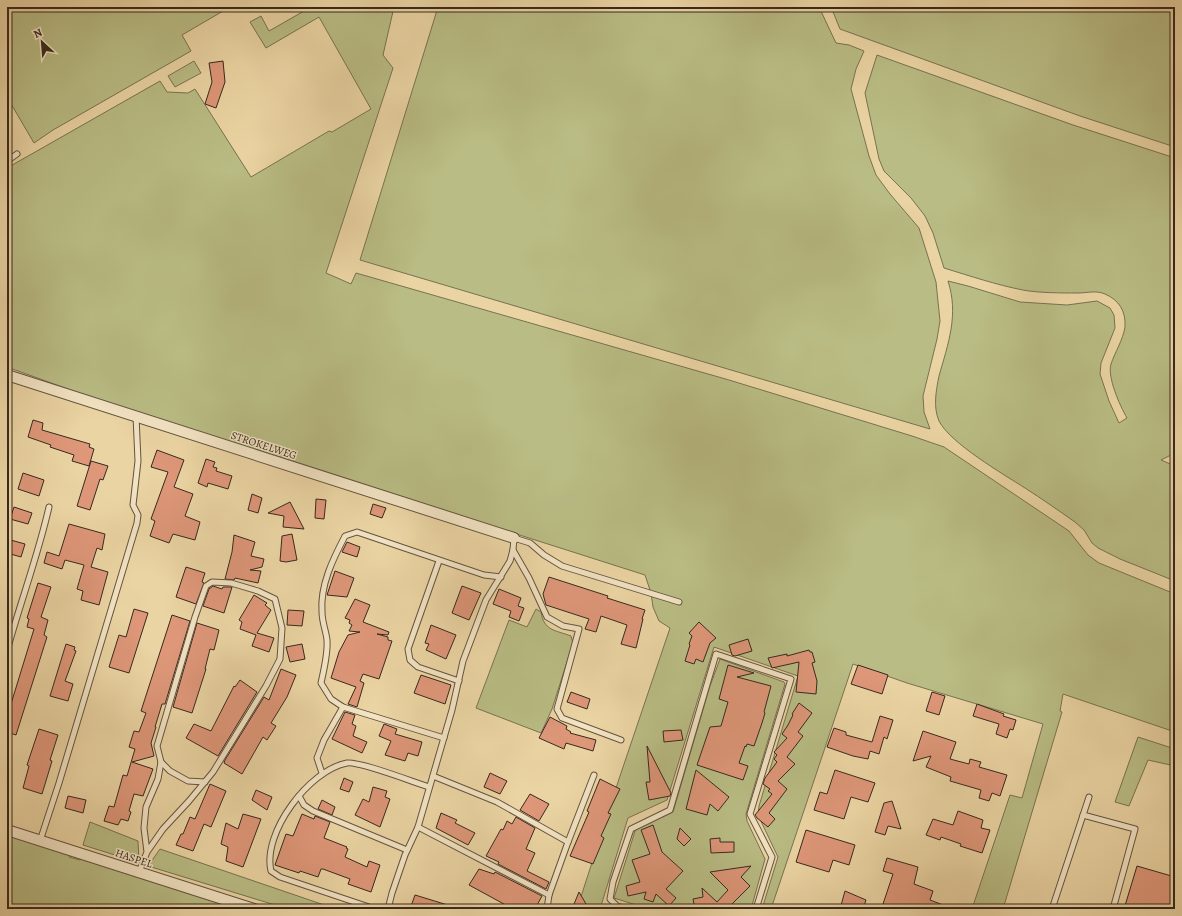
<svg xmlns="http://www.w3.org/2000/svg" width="1182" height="916" viewBox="0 0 1182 916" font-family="Alegreya,serif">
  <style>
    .green { fill: #b9bc84; stroke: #787252 }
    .building { fill: #de9779; stroke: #37291f }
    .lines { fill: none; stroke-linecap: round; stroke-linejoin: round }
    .service-casing { stroke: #645440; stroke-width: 7 }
    .minor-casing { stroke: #645440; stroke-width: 12 }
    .service { stroke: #f2e3c3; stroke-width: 5 }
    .minor { stroke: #f2e3c3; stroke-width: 10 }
    .labels { text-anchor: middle; stroke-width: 3; stroke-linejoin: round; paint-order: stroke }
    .street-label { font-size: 11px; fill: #37291f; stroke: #f2e3c3 }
  </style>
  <rect width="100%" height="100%" fill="#ebd4a3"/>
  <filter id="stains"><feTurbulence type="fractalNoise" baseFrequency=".005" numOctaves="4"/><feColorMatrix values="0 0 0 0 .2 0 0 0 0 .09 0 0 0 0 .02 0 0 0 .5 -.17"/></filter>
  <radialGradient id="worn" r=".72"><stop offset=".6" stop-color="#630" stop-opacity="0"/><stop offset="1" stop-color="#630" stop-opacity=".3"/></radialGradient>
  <!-- green -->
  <g class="green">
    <path d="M7,7h223l-48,28 9,16 -138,79 -19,13 -27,-46z"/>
    <path d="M311,7h83l-11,48 10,13 -67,205 25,11 5,-11 373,107 183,56 32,11 125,84 19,24 11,8 76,31v138l-112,-38 -3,17 2,1 -59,197h-31l38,-114 12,3 21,-74 -136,-41 -54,-19 -82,245h-9l16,-52 -20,-42 1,-9 39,-130 -84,-29 -47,153 -39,18 -28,91h-23l42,-130 51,-151 -11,-7 -6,-14 -2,-14 -6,-18 -530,-169 -108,-39v-199l153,-87 7,11 21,1 7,-4 56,88 78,-46 3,1 39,-23 -52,-92 -53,31 -16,-26 11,-6 8,15z"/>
    <path d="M438,7h381l17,36 13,2 15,6 -8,18 -5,20 18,67 7,19 14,19 29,34 17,54 4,39 -3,18 -14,57 1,16 6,17 -570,-169z"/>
    <path d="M831,7h344v140l-95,-31 -240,-87z"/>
    <path d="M877,55l196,70 102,33v295l-14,7 14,6v115l-55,-22 -22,-11 -6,-5 -8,-13 -9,-8c-17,-12 -33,-23 -50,-34 -22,-14 -75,-45 -86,-67 -6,-14 -3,-30 0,-45 9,-32 20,-61 9,-95l20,5 52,16 47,3 30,-4 13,7 4,7 1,13 -14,35 -1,11 9,27 10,22 8,-5c-7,-12 -20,-41 -16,-54 4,-12 12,-24 14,-37 1,-16 -6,-27 -20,-33 -9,-4 -18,-1 -27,-1 -16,0 -40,0 -55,-3 -26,-5 -53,-14 -79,-22l-11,-35 -8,-17 -14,-18 -27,-27 -5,-12 -14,-66z"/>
    <path d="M194,61l7,12 -26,14 -7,-11z"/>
    <path d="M536,609l5,3c3,19 14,18 30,24l2,7 -21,66 -11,24 -65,-25 33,-88 18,7z"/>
    <path d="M720,659l64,23 1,2 -39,130 1,7 18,38 -14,50h-102l-35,-11 22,-70 37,-16 37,-126z"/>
    <path d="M1138,737l37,12v17l-27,-6 -19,46 -14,-4z"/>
    <path d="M90,822l48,19 1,20 -2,1 -54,-17z"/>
    <path d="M7,834l63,20 -1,3 11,3 2,-2 160,51h-235z"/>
    <path d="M160,849l176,60h-48l-140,-43z"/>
  </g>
  <!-- building -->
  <g class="building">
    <path d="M223,61l2,21 -9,26 -11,-4 7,-22 -3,-19z"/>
    <path d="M33,420l10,3 -1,7 48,14 -1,3 5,2 -5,17 -17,-5 2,-6 -24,-8 1,-2 -23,-8z"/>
    <path d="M157,450l27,10 -10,27 19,7 -8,22 15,6 -5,18 -22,-6 -4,9 -19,-7 5,-15 -4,-2 17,-47 -17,-5z"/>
    <path d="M206,459l9,3 -2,5 4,1 -1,3 16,5 -4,13 -20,-6 -1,4 -9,-4z"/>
    <path d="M91,461l17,5 -5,14 -3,-1 -10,31 -13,-4z"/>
    <path d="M23,473l21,7 -5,16 -21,-7z"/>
    <path d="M252,494l10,4 -4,15 -10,-3z"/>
    <path d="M316,499l10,1 -2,19 -9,-1z"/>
    <path d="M290,502l14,27 -21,-2 1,-11 -16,-3z"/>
    <path d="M373,504l13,4 -4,10 -12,-4z"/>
    <path d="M14,507l18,6 -4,11 -18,-5z"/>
    <path d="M69,524l36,10 -3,16 -5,-2 -6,19 17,5 -9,33 -18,-5 2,-9 -6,-2 7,-24 -19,-5 -3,9 -18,-6 3,-11 12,4z"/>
    <path d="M292,534l5,26 -11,2 -6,-1 2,-25z"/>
    <path d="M234,535l21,7 -4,14 13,3 -2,8 -12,3 11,1 -3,12 -23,-5 -1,2 -9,-1 7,-27z"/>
    <path d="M7,539l18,5 -4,13 -14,-4z"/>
    <path d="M347,542l13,5 -3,10 -15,-5z"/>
    <path d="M186,567l19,6 -3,9 2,1 -8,21 -20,-7z"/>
    <path d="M335,571l19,7 -7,19 -20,-2z"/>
    <path d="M549,577l59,19 -1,2 38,12 -3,9h1l-7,29 -15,-4 6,-19 -26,-9 -5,16 -11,-3 4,-10 -43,-14 -3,-11z"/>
    <path d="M38,583l13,4 -10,30 7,3 -4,15 3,2 -31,98 -9,-3v-15l27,-88 -7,-2 2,-8 -2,-1z"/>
    <path d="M213,586l9,3 1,-2h9l-8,26 -21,-7 6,-17z"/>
    <path d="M462,586l19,7 -12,27 -17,-7z"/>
    <path d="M499,589l22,9 -3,8 6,2 -5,13 -10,-4 2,-6 -18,-7z"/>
    <path d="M254,595l13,8 -2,2 6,5 -14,23 17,5 -5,14 -17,-6 4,-11 -16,-6 2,-7 -3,-2z"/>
    <path d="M355,599l15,6 -7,17 26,10 -1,3 -11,-1 11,3v3l4,1 -13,38 -16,-5 -3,7 4,2 -7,24 -9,-3 8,-17 -25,-9 8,-26 9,-17 12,-3 -11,-1 3,-6 -3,-2 1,-3 -5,-2z"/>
    <path d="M134,609l14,4 -19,60 -20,-6 10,-32 7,2z"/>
    <path d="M288,610l16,1 -2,15 -15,-1z"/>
    <path d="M172,615l18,6 -25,83h-3l-7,23h1l-5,16 3,13 -22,6 21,7 -10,27 -9,-2 -5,17 2,1 -3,9 -7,-2 -3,6 -14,-4 5,-15 5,1 9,-32 4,1 8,-27 -6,-2 5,-16 5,1 7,-19 -5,-2z"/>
    <path d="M699,622l17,16 -6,5 -7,19 -7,-3 -2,5 -9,-3 5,-16 -1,-1 3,-8 -3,-3z"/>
    <path d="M197,623l22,7 -5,20 -4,-1 -5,20h1l-14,44 -19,-6z"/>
    <path d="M431,625l25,10 -10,24 -20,-9 3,-6 -4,-1z"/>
    <path d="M748,639l4,12 -17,5 -3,-1 -3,-10z"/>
    <path d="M66,644l9,3 -1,3 2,1 -11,30 8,3 -5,17 -18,-5z"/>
    <path d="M302,644l3,15 -15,3 -4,-15z"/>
    <path d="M809,650l1,2h2l3,10 -3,1 5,18 -1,13 -20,-2 3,-30 -27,6 -4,-10 19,-4v2z"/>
    <path d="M728,665l26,8 -17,4 34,9 -7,26 1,1 -3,10 -8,23 -7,-2 -1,3 -1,-1 -6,17 9,3 -5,14 -46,-15 13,-38 11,-1 7,-24 -9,-3z"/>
    <path d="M858,665l30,10 -6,19 -31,-10z"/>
    <path d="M281,669l15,6 -9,22 -16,26 5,3 -9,14 -4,-3 -21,37 -18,-11 1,-3 39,-63 5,3z"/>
    <path d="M421,675l30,10 -6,19 -31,-11z"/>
    <path d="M240,680l17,12 -39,64 -32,-18 8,-14 17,7 23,-45 1,1z"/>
    <path d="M571,692l19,7 -3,10 -20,-7z"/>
    <path d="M932,692l13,4 -6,19 -13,-4z"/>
    <path d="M799,703l13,10 -14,19 5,4 -16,21 8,7 -17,17 9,8 -18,24 6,6 -7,8 -11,-9 -2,-3 17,-21 -4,-3 2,-2 -7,-5 2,-6 12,-16 -3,-3 3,-4 -3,-3 13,-14 -5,-4 6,-9 5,-10 -1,-1z"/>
    <path d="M977,704l27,10 -1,2 13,4 -3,10 -3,-1 -3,9 -11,-4 3,-10 -26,-8z"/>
    <path d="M345,712l10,3 -3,9 4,2 -3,10 14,6 -5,11 -30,-14z"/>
    <path d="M880,716l13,4 -6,19 -3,-2 -5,17 -9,-3 -2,8 -15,-3 -26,-9 7,-19 12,4v3l26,7z"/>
    <path d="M550,717l17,9 -1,3 5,3 -1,1 26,7 -3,11 -27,-8 -2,6 -25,-11z"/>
    <path d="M384,724l13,5 -2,5 27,8 -4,14 -10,-3 -3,8 -20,-6 6,-14 -12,-5z"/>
    <path d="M39,729l19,6 -8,25 2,1 -10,33 -19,-6 6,-22 -2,-1z"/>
    <path d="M681,730l2,10 -19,2 -1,-11z"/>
    <path d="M923,731l33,11 -6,17 19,5 1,-5 11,3 -2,5 28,8 -7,21 -8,-3 -3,8 -10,-3 2,-8 -31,-9 1,-4 -25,-10 5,-11 -18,5z"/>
    <path d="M647,746l24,47 -1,3 -21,4 -3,-18h4z"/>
    <path d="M696,770l33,27 -11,14 -8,-7 -3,11 -21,-6z"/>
    <path d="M835,770l40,13 -7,19 -17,-5 -7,22 -30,-9 6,-18 7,2z"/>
    <path d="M490,773l17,8 -7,13 -16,-7z"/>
    <path d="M344,778l9,4 -4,10 -9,-3z"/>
    <path d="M600,779l20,10 -12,24 3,1 -10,22 3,2 -11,26 -23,-8 19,-44 -2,-1z"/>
    <path d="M210,784l16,7 -15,36 -7,-3 -11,27 -17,-6 5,-11h2l7,-17 5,2z"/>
    <path d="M373,787l14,4 -2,6 5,2 -10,28 -25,-12 8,-16 6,3z"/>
    <path d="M256,790l16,7 -5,13 -15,-10z"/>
    <path d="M530,794l19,10 -10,17 -19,-11z"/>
    <path d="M68,796l18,4 -3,13 -18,-5z"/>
    <path d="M322,800l13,7 -3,8 -14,-6z"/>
    <path d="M892,801l9,28 -13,-3 -3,9 -10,-3 9,-29z"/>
    <path d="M958,811l25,9 -2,8 9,2 -8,23 -22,-7 1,-2 -20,-7 -1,3 -14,-5 7,-16 20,6z"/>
    <path d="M441,813l16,7 -2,3 20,10 -7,12 -32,-17z"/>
    <path d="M243,814l18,5 -18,48 -17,-6 2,-14 -7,-3 5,-21 12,6z"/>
    <path d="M302,814l12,5 1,-3 15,6 -6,16 23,9 -1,1 2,1 -3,8 22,10 2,-6 11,4 -9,27 -23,-8 2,-5 -27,-10h-2l-3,8 -18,-6 -1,2 -24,-8 11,-31 7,2z"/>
    <path d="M516,817l19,11 -9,21 9,4 -8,18 22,11 -3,7 -48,-25 1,-2 -13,-6 15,-27 2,1 4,-9 5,3z"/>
    <path d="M653,825l9,27 21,19 -17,18 10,9 -7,8 -13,-12 -3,8 -9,-3 2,-7 -18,4 -2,-10 14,-4 -8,-22 18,-6 -9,-24z"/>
    <path d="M680,828l11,11 -7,7 -7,-7z"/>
    <path d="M806,830l49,15 -6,20 -16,-5 -4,12 -33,-10z"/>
    <path d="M720,838v4h14v10l-23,1 -1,-14z"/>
    <path d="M887,858l31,9 -4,17 19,7 -3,9 21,8v1h-53l-15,-5 10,-30 -10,-3z"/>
    <path d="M751,866l-10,11 9,9 -18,18 5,5h-15l-5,-4 -22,4 -2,-10 10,-2 -1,-9 15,14 11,-12 -18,-18z"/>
    <path d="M1137,866l38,11v22l-3,10h-48z"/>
    <path d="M479,869l15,5 1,-2 47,24 -6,11 -5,-2 -2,4h-16l-44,-24z"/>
    <path d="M845,891l21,9 -3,9h-23z"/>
    <path d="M579,892l10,17h-17z"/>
    <path d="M415,895l36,11 -1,3h-40z"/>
  </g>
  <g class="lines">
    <defs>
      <g id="service">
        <path d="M7,161l10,-7"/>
        <path d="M513,550l16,28 18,39 16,9 16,3 -22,80 5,9 59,22"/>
        <path d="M439,561l-31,88 2,11 8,7 41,14"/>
        <path d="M7,651c13,-48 31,-95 42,-144"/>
        <path d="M343,707l-12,-8 -10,-16c3,-14 7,-29 6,-43 -1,-9 -5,-18 -5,-28 -2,-27 11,-53 23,-76l12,-4 127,43 17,2"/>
        <path d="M161,762l9,9 18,10 17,1"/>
        <path d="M322,773l-5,-15 7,-18 19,-33 101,31"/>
        <path d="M433,776l64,26 71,40"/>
        <path d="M299,796l5,9 9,6 94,39"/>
        <path d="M1083,815l52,14 -22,80"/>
        <path d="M418,827l131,68 -2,14"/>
        <path d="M40,841l19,-58 78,-260 1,-8 -5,-10 5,-44 -2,-45"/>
        <path d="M139,872l8,-20 16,-23 26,-28 24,-29 53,-86 14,-27 2,-31 -7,-29 -17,-8 -27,-8 -19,-1 -6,4 -11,31 -38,129 4,16 -3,17 -12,28 -2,21 3,24"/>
        <path d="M549,895l19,-53 26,-67"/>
        <path d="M375,909l-95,-32 -9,-6c-9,-38 38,-101 76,-108 12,-2 66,19 82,24"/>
        <path d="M388,909l4,-16 13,-38 13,-28 34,-117 11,-49 23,-61 24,-39 3,-11 1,-12 16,5 14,12 18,11 117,36"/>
        <path d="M627,909l-10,-3 -7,-7 3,-17 18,-53 39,-19 46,-156 75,25 -41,135 22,43 -16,52"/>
        <path d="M1052,909l37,-112"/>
      </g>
      <g id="minor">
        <path d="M7,375l507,163"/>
        <path d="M7,830l247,79"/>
      </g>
    </defs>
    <!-- service casing -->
    <use href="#service" class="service-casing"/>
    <!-- minor casing -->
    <use href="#minor" class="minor-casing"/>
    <!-- service -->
    <use href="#service" class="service"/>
    <!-- minor -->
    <use href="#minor" class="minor"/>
  </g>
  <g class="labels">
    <!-- street labels -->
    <g class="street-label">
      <text transform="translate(264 445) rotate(18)" y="4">STROKELWEG</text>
      <text transform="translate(134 858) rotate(18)" y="4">HASPEL</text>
    </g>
  </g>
  <!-- margin -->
  <rect width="1182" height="916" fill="none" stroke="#ebd4a3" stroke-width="24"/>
  <rect x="8" y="8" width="1166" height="900" fill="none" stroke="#37291f" stroke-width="2"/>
  <rect x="12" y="12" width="1158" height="892" fill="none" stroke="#37291f"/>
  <!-- north arrow -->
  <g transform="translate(42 42) rotate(334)" stroke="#f2e3c3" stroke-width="3" paint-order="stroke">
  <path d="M0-3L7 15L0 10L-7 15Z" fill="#37291f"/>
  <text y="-6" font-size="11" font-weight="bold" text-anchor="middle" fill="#37291f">N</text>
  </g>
  <rect width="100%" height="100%" filter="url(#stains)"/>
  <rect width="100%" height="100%" fill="url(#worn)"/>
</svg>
